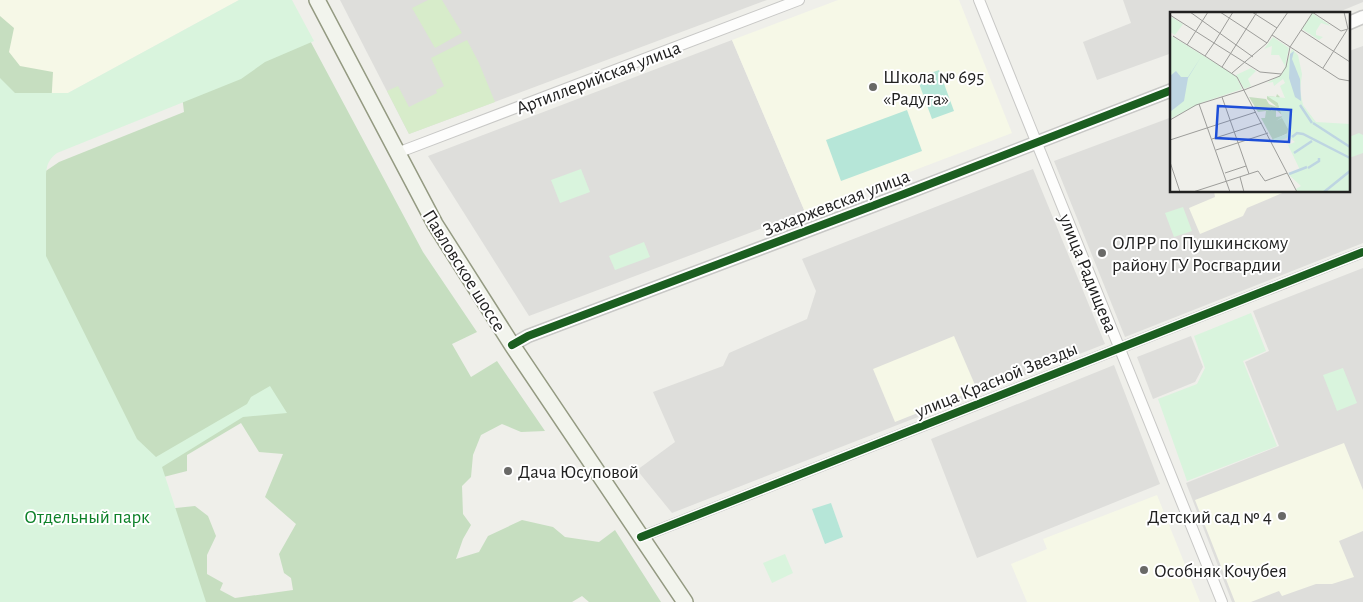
<svg xmlns="http://www.w3.org/2000/svg" width="1363" height="602" viewBox="0 0 1363 602" font-family="'Alegreya Sans',sans-serif">
  <style>
    .residential { fill: #dededb }
    .education { fill: #f6f8e7 }
    .grass { fill: #d7ecca }
    .forest { fill: #c6dec0 }
    .park { fill: #d9f4dd }
    .pitch { fill: #b6e6d8 }
    .lines { fill: none; stroke-linecap: round; stroke-linejoin: round }
    .minor-casing { stroke: #c8c8c6; stroke-width: 12 }
    .tertiary-casing { stroke: #c8c8c6; stroke-width: 15 }
    .secondary-casing { stroke: #949a82; stroke-width: 18 }
    .minor { stroke: #fdfdfc; stroke-width: 10 }
    .tertiary { stroke: #fdfdfc; stroke-width: 12 }
    .secondary { stroke: #f2f4ed; stroke-width: 15 }
    .cycleway-casing { stroke: #fff; stroke-width: 11 }
    .cycleway { stroke: #1b5e20; stroke-width: 8 }
    .poi-dot { fill: #696967; stroke: #fff; stroke-width: 2 }
    .labels { text-anchor: middle; stroke-width: 4; stroke-linejoin: round; paint-order: stroke }
    .poi-label { font-size: 19px; fill: #212121; stroke: #fff; text-anchor: start }
    .street-label { font-size: 19px; fill: #212121; stroke: #fff }
    .park-label { font-size: 19px; fill: #0d8128; stroke: #fff }
    .inset-river { fill: none; stroke: #bed5e2; stroke-width: 2.5 }
    .inset-road { fill: none; stroke: #9d9d9a; stroke-width: 1 }
    .view { fill: #1d4ed8; fill-opacity: 0.15; stroke: #1d4ed8; stroke-width: 2.5 }
    .inset-edge { fill: none; stroke: #212121; stroke-width: 2.5 }
  </style>
  <rect width="100%" height="100%" fill="#efefea"/>
  <!-- residential -->
  <g class="residential">
    <path d="M340,0h427l-358,134z"/>
    <path d="M1123,0h240v2l-29,12h-162v39l-75,27 -14,-38 48,-19z"/>
    <path d="M732,40l73,172 -276,104 -101,-160z"/>
    <path d="M1363,46v197l-238,94 -71,-176 118,-44v74h177v-140z"/>
    <path d="M1033,169l72,175 -433,169 -35,-43 38,-28 -22,-50 70,-26 6,-13 78,-34 9,-28 -14,-32z"/>
    <path d="M1363,268v334h-131l-46,-119 93,-37 -34,-84 24,-11 -16,-40z"/>
    <path d="M1191,336l12,31 -8,15 -42,17 -16,-42z"/>
    <path d="M1114,365l46,119 -183,74 -46,-119z"/>
  </g>
  <!-- education -->
  <g class="education">
    <path d="M0,0h239l-171,93h-53l-15,-15z"/>
    <path d="M838,0h121l53,133 -207,79 -73,-172z"/>
    <path d="M1214,191h73l-40,17 -4,8 -43,18 -11,-26 26,-11z"/>
    <path d="M954,336l21,49 -2,6 -78,31 -22,-53z"/>
    <path d="M1344,443l19,47v41l-24,10 15,36 -22,7h-16l-34,12 -3,-5 -28,11h-16l-40,-102z"/>
    <path d="M1157,495l43,107h-173l-16,-38 36,-15 -4,-10z"/>
  </g>
  <!-- grass -->
  <g class="grass">
    <path d="M428,0h14l20,33 -27,15 -23,-40z"/>
    <path d="M467,40l12,23 16,39 -86,32 -22,-43 11,-5 11,21 28,-14 -1,-3 8,-4 -13,-28z"/>
  </g>
  <!-- forest -->
  <g class="forest">
    <path d="M0,16l14,12 -5,24 11,14 33,6 -3,53 -50,9z"/>
    <path d="M298,18l125,234 54,80 -25,12 19,33 26,-16 48,70 -24,1 -19,-8 -21,11 -8,20 -2,22 -9,9 1,28 8,11 -8,14 -7,20 23,-7 9,-16 34,-16 31,7 12,10 34,5 16,-12 46,72h-72l-7,-6 -10,6h-524l118,-93 29,-3 13,10 8,20 -9,19v19l16,9 -3,7 15,8 58,-8 -2,-12 -7,-5 -5,-19 17,-30 -31,-27 18,-43 -24,-2 -18,-29 -54,32v16l-39,10 -148,-279 59,-40 125,-50 -3,-26z"/>
  </g>
  <!-- park -->
  <g class="park">
    <path d="M239,0h53l22,41 -49,21 -24,17 -184,74c-8,6 -10,11 -11,21v82l91,183 19,18 91,-53 4,-7 19,-11 17,27 -44,4 -81,50 44,135h-206v-524l15,15h53z"/>
    <path d="M1359,133l4,2v18l-14,5v-21z"/>
    <path d="M581,169l9,23 -30,11 -9,-23z"/>
    <path d="M1183,207l9,24 -18,6 -9,-24z"/>
    <path d="M644,242l6,15 -35,13 -6,-14z"/>
    <path d="M1251,313l15,38 -23,10 34,85 -90,35 -29,-82 39,-15 8,-16 -11,-32z"/>
    <path d="M1343,368l14,35 -20,8 -14,-36z"/>
    <path d="M785,554l8,19 -21,10 -9,-20z"/>
  </g>
  <!-- pitch -->
  <g class="pitch">
    <path d="M939,70l15,41 -22,8 -15,-41z"/>
    <path d="M907,110l15,41 -81,30 -15,-41z"/>
    <path d="M831,503l12,34 -18,7 -13,-35z"/>
  </g>
  <g class="lines">
    <defs>
      <g id="minor">
        <path d="M979,0l243,602"/>
        <path d="M397,153l402,-153"/>
        <path d="M641,537l722,-285"/>
      </g>
      <g id="tertiary">
        <path d="M1349,23l14,-6"/>
        <path d="M512,345l16,-9 376,-142 268,-104"/>
      </g>
      <path id="secondary" d="M317,0l118,224 77,121 173,257"/>
    </defs>
    <!-- minor casing -->
    <use href="#minor" class="minor-casing"/>
    <!-- tertiary casing -->
    <use href="#tertiary" class="tertiary-casing"/>
    <!-- secondary casing -->
    <use href="#secondary" class="secondary-casing"/>
    <!-- minor -->
    <use href="#minor" class="minor"/>
    <!-- tertiary -->
    <use href="#tertiary" class="tertiary"/>
    <!-- secondary -->
    <use href="#secondary" class="secondary"/>
    <defs>
      <g id="cycleway">
        <path d="M512,345l16,-9 376,-142 268,-104"/>
        <path d="M641,537l722,-285"/>
      </g>
    </defs>
    <!-- cycleway casing -->
    <use href="#cycleway" class="cycleway-casing"/>
    <!-- cycleway -->
    <use href="#cycleway" class="cycleway"/>
  </g>
  <!-- markers -->
  <g class="poi-dot">
    <circle cx="873" cy="87" r="5"/>
    <circle cx="1102" cy="253" r="5"/>
    <circle cx="508" cy="471" r="5"/>
    <circle cx="1282" cy="516" r="5"/>
    <circle cx="1144" cy="570" r="5"/>
  </g>
  <g class="labels">
    <!-- poi labels -->
    <g class="poi-label">
      <text x="883" y="83">Школа № 695<tspan x="883" dy="22">«Радуга»</tspan></text>
      <text x="1112" y="249">ОЛРР по Пушкинскому<tspan x="1112" dy="22">району ГУ Росгвардии</tspan></text>
      <text x="518" y="478">Дача Юсуповой</text>
      <text x="1272" y="523" text-anchor="end">Детский сад № 4</text>
      <text x="1154" y="577">Особняк Кочубея</text>
    </g>
    <!-- street labels -->
    <g class="street-label">
      <text transform="translate(598 77) rotate(-21)" y="7">Артиллерийская улица</text>
      <text transform="translate(836 202) rotate(-21)" y="7">Захаржевская улица</text>
      <text transform="translate(465 270) rotate(58)" y="7">Павловское шоссе</text>
      <text transform="translate(1089 273) rotate(68)" y="7">улица Радищева</text>
      <text transform="translate(996 379) rotate(-22)" y="7">улица Красной Звезды</text>
    </g>
    <!-- park labels -->
    <g class="park-label">
      <text x="87" y="523">Отдельный парк</text>
    </g>
  </g>
  <!-- overview -->
  <g transform="translate(1170 12)">
    <rect width="180" height="180" fill="#efefea"/>
    <path d="M107,82l3,3 -3,3 5,15 -6,-5v7l7,-1 7,16 -17,8 -12,-22h4l1,-7 -8,1 -9,-15 17,2 3,5 8,3 -10,-8v-3l9,1z" fill="#c6dec0"/>
    <path d="M142,1l19,13 -10,-3 -5,8v4l7,2 -4,3 -17,-11zM0,4l13,8 -8,11 -5,-3zM0,23l66,41 6,13 -41,14 -31,16zM103,25l16,11 -4,18 -6,-11h-8l1,-9 -8,3zM122,37l6,6 4,19 -2,16 3,15 13,17 34,2v68h-53l-1,-3 5,-3 -13,-12 12,-4 -12,-25 7,-3 -6,-5 -15,6 -1,-4 14,-5 1,-5 -6,-11 -6,3 6,-4 -4,-14 -11,-7 18,2 -5,-12 5,-3 -2,-4 -9,7 -1,-4 -6,1 15,-9zM81,56l5,3 -8,8 3,7 -7,3 -8,-14z" fill="#d9f4dd"/>
    <path d="M124,39l-2,8 8,20 1,22 -6,-4 -6,-19 1,-24zM31,45l-13,21 -4,23 -14,11v-36l6,-5 5,6h7z" fill="#bed5e2"/>
    <path class="inset-river" d="M130,93l12,18M143,111l37,24M122,125l5,-4 6,1 47,24M124,141l18,-12M138,156l11,-7v-3M119,162l18,-7M154,180l26,-21"/>
    <path class="inset-road" d="M20,0l63,45M50,0l26,17M63,0l-19,31 46,29 21,2M82,0l25,16M142,0l29,19 7,-2 -4,-17M0,3l44,28 -9,13 32,21 60,115M76,17l21,14 5,-8 67,44 11,2M131,18l49,32M102,23l16,-23M3,24l32,20M17,33l21,-33M120,35l23,-35M52,55l35,-55M153,56l24,-38M62,61l35,-30M74,78l36,-14 6,-9 4,-20M52,85l27,77M29,92l31,88M0,108l26,-15 48,-15M42,127l50,-16M0,128l86,-28M46,138l52,-17M0,150l10,30M55,161l21,-7M70,165l4,15M23,180l65,-21 7,10 22,-8"/>
    <path class="view" d="M48,94l73,4 -2,32 -73,-4z"/>
    <rect width="180" height="180" class="inset-edge"/>
  </g>
</svg>
